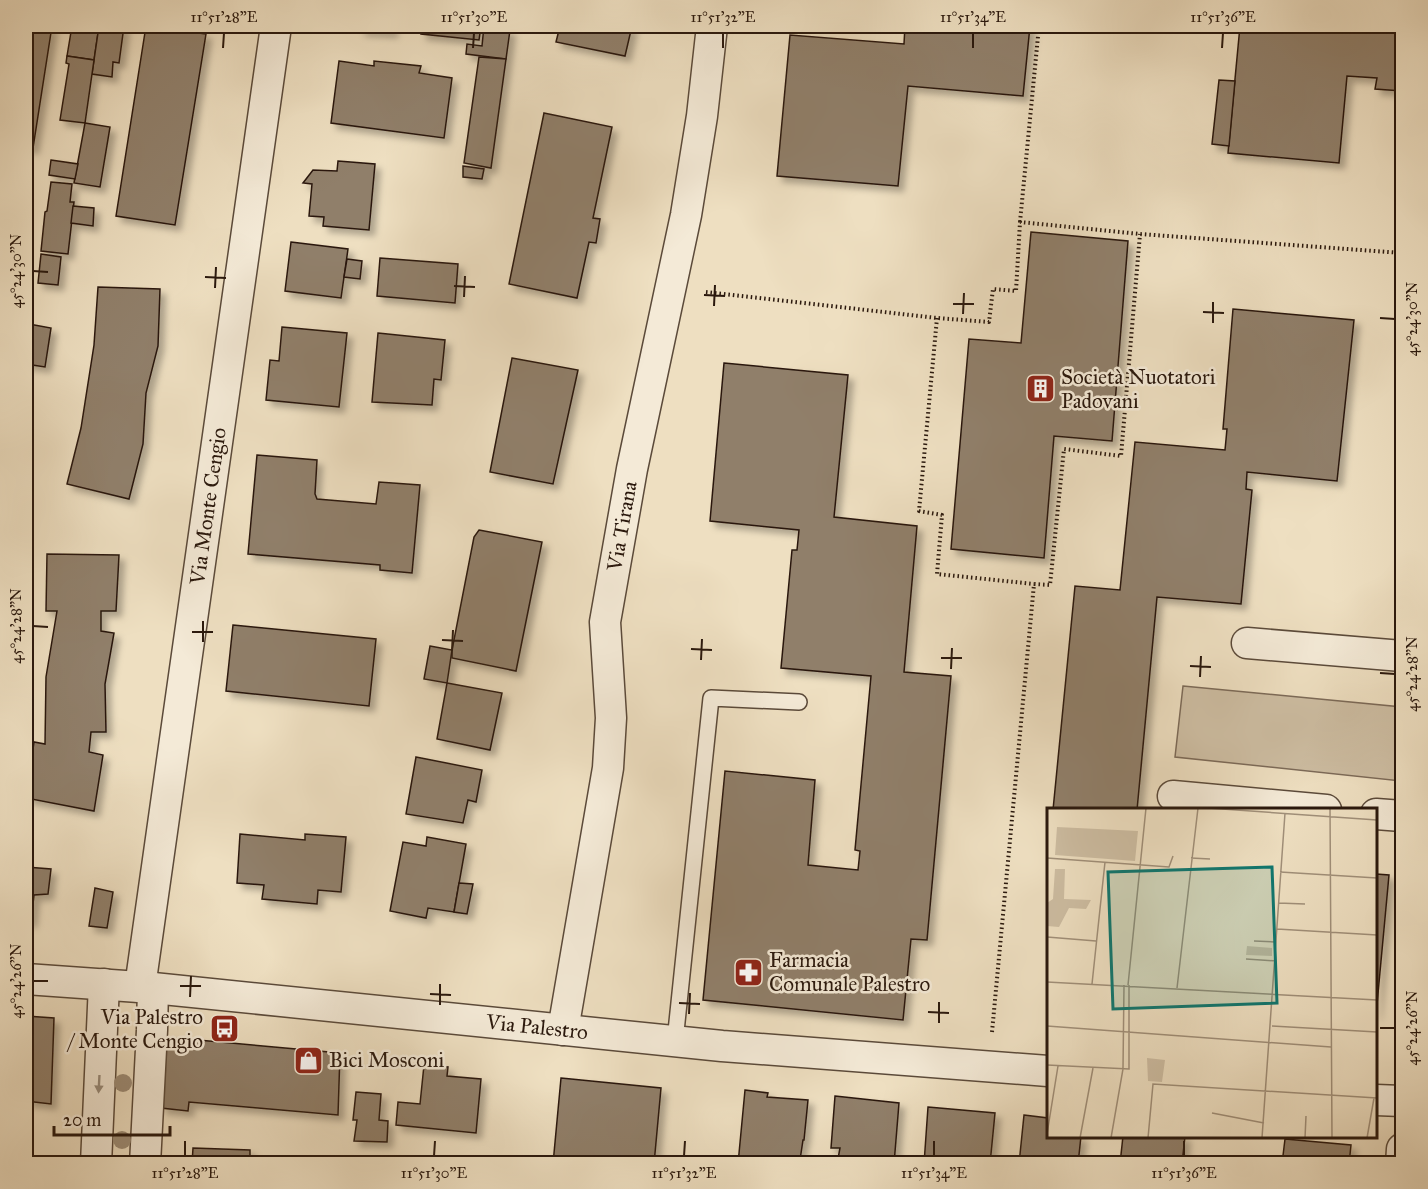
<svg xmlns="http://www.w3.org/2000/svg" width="1428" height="1189" viewBox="0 0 1428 1189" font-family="'IM FELL Great Primer',serif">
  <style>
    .green { fill: #cdbda2; stroke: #7c6a58; stroke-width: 1.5 }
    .building { fill: #907f6b; stroke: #2a180d; stroke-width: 1.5; filter: url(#shadow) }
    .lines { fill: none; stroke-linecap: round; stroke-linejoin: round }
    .lane-casing { stroke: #5b4a3a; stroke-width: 18 }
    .street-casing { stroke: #5b4a3a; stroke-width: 33 }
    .path { stroke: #2a180d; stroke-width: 4; stroke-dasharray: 1.5 3; stroke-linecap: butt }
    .lane { stroke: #f4ead7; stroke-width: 15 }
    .street { stroke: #f4ead7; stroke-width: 30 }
    .tree { fill: #9d8d77 }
    .oneway { fill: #998c7c }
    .ticks { fill: none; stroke: #2a180d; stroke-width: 2 }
    .labels { text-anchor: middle; stroke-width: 5; stroke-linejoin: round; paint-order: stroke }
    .poi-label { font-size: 21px; fill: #2a180d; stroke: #f4ead7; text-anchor: start }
    .street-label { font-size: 21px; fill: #2a180d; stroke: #f4ead7 }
    .inset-road { fill: none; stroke: #a08f79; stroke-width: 1.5 }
    .view { fill: #0f766e; fill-opacity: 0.15; stroke: #0f766e; stroke-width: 3 }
    .inset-edge { fill: none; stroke: #2a180d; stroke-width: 3 }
    .neatline { fill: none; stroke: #2a180d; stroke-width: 2 }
    .ticks-label { font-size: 15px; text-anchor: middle; fill: #2a180d }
  </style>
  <defs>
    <filter id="shadow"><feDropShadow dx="5.5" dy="5.5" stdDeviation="3" flood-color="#0004"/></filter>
  </defs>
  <rect width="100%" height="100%" fill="#eedfc1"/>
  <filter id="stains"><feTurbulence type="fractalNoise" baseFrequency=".00333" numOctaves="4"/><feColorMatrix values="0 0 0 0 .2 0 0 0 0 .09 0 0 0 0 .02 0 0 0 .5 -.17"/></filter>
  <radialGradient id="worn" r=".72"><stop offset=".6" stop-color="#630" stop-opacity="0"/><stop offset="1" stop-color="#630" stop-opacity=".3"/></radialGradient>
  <!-- green -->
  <path class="green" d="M1183,686l219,21 -1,74 -226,-24z"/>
  <!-- building -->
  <g class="building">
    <path d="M26,26h26l-19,122 -7,-1z"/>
    <path d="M72,26h27l-5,34 -27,-4z"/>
    <path d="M99,26h25l-5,37 -6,-1 -1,15 -20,-3z"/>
    <path d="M146,26l60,8 -31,191 -59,-9z"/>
    <path d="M360,26h32v6l-32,-2z"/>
    <path d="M422,26h59l-2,14 -58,-6z"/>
    <path d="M484,26l26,4 -4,29 -40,-5 1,-10 15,2z"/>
    <path d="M560,26h72l-7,30 -69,-14z"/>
    <path d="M905,26h125l-7,70 -115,-10 -10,100 -121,-10 13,-141 114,9z"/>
    <path d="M1240,26h112v4l27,3 1,-7h22v65l-27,-2 2,-11 -30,-2 -8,87 -111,-10z"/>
    <path d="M67,56l27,4 -9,63 -25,-3 9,-56 -3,-1z"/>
    <path d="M479,57l27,2 -15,109 -27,-5z"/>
    <path d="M339,61l35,5v-5l47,5 -2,7 33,5 -8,60 -113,-15z"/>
    <path d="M1219,80l16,1 -6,65 -17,-2z"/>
    <path d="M544,113l68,14 -19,91 7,1 -4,24 -7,-1 -12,56 -68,-14z"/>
    <path d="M85,123l25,4 -10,60 -26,-4z"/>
    <path d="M51,160l27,4 -3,15 -26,-4z"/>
    <path d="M338,161l37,3 -6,66 -46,-4 1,-9 -15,-1 3,-32 -9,-1 10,-13 24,1z"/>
    <path d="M463,166l21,3 -2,10 -19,-2z"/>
    <path d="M51,182l21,2 -2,18h4l-6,52 -27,-3 4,-39 2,-1z"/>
    <path d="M73,206l21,2 -1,18 -22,-3z"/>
    <path d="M1031,232l97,9 -16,200 -58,-5 -10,122 -93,-9 18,-210 52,4z"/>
    <path d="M291,242l57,7 -7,49 -56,-7z"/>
    <path d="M41,254l20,3 -3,28 -20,-2z"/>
    <path d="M380,258l78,6 -3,39 -78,-7z"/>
    <path d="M347,259l15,2 -2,18 -16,-2z"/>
    <path d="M98,287l62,2 -2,57 -12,47 -3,51 -14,55 -62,-15 14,-56 13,-83z"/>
    <path d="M1233,309l121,11 -17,161 -90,-9 -1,17 6,1 -11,114 -84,-7 -20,213h-84l22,-224 45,4 15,-148 90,8 2,-21h-4z"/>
    <path d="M29,324l22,4 -6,39 -19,-3v-21z"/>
    <path d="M282,327l65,6 -8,74 -73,-7 4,-40 9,1z"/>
    <path d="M378,333l67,7 -4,40 -7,-1 -2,26 -60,-3z"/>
    <path d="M512,358l66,12 -25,114 -63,-12z"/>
    <path d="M724,363l124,12 -14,142 83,9 -13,146 47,4 -24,264 -16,-1 -8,81 -200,-20 22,-229 90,9 -7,85 50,5 2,-19 -5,-1 16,-174 -90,-8 11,-118h5l2,-20 -89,-9z"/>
    <path d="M257,455l60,5 -2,34 2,5 59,5 3,-22 41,3 -8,88 -32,-3v-5l-132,-11z"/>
    <path d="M479,530l63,12 -26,129 -64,-13v-8l22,-113z"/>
    <path d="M47,554l72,1 -3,56h-15v20l13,2 -9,51 1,48h-15l-2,20 14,3 -9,56 -68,-13 8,-56 11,2 1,-67 11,-66h-11z"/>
    <path d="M233,625l143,14 -7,67 -143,-15z"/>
    <path d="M430,646l22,4 -5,33 -23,-4z"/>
    <path d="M447,683l55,10 -12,57 -53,-11z"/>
    <path d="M416,757l66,13 -6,32 -8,-2 -5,23 -57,-9z"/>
    <path d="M240,834l65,6v-6l41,3 -5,55 -23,-2 -1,14 -55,-5 2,-14 -27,-2z"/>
    <path d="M427,837l39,7 -12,68 -26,-4 -2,10 -36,-7 13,-69 23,4z"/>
    <path d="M26,867l25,2 -3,25 -14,1 -3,27 -5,-1z"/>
    <path d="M1376,874l13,1 -13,140z"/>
    <path d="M459,883l14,1 -6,30 -13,-2z"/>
    <path d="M95,888l18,4 -6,36 -18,-2z"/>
    <path d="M26,1016l28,2 -3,86 -25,-3z"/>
    <path d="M165,1037l175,16 -2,62 -149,-13 -1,9 -27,-3z"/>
    <path d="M424,1065l24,2 -1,9 34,3 -5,54 -80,-8 2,-23 22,2z"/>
    <path d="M561,1078l100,10 -7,76h-101z"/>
    <path d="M745,1090l23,3 -1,4 41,3 -4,40h-1l-3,20 -28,-2v6h-34z"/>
    <path d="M356,1092l25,2 -2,26 9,1 -1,21 -33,-1 3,-21h-4z"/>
    <path d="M835,1096l64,7 -5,61h-57l3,-16h-9z"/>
    <path d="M928,1107l67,6 -5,51h-66z"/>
    <path d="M1024,1115l24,3v18h33l-3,28h-59z"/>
    <path d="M1123,1136h62l-3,28h-62z"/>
    <path d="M1285,1139l66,6 -2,19h-67z"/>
    <path d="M193,1148l57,2v14h-58z"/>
  </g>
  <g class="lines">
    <defs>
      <path id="lane" d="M675,1041l36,-343 88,4"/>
      <g id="street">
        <path d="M1247,643l155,13"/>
        <path d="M1173,796l153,14"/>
        <path d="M1376,814l26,2"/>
        <path d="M26,979l127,9 569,58 326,25"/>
        <path d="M140,987l136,-961"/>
        <path d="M563,1030l45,-262 3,-50 -6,-96 27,-153 54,-254 16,-99 10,-90"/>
        <path d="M1376,1100l26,1"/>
        <path d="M96,1164l8,-180"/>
        <path d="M145,1164l7,-134 1,-42"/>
        <path d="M1401,1164l1,-15"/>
      </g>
    </defs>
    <!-- lane casing -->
    <use href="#lane" class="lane-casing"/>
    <!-- street casing -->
    <use href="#street" class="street-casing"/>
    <!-- path -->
    <g class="path">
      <path d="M1020,222l19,-196"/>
      <path d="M706,292l231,26 52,4 4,-33 23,2 4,-69 120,12 262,19"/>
      <path d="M937,318l-18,193 23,4 -5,59 97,10"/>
      <path d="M992,1032l42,-448 16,1 14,-136 57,7 19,-222"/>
    </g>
    <!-- lane -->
    <use href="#lane" class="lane"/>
    <!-- street -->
    <use href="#street" class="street"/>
  </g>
  <!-- trees -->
  <g class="tree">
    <circle cx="123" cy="1083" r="9"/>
    <circle cx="122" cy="1140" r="9"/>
  </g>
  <!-- one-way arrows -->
  <defs><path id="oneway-solid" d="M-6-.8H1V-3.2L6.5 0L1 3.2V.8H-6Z" transform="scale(1.5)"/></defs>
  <use class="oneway" href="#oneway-solid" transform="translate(99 1084) rotate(93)"/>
  <!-- ticks -->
  <path class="ticks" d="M223,48l1,-15M473,48l1,-15M723,48v-15M973,48v-15M1222,48l1,-15M33,271l15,1M205,277l21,1M454,286l21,1M215,288l1,-21M704,295l21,1M464,297l1,-21M953,304h21M714,306l1,-21M1203,312l21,1M963,314l1,-21M1380,318l15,1M1213,323v-21M33,626l15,1M192,632h21M442,640l21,1M203,642v-21M691,649l21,1M452,651l1,-21M941,658h21M701,660l1,-21M1190,666l21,1M951,669l1,-21M1380,673l15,1M1200,677l1,-21M33,981h15M180,986h21M430,994l21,1M190,997l1,-21M679,1003l21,1M440,1005v-21M928,1012l21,1M689,1014l1,-21M939,1023v-21M1380,1028h15M185,1156v-15M434,1156l1,-15M684,1156l1,-15M934,1156v-15M1184,1156v-15"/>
  <!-- icons -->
  <defs>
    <symbol id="building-square" viewBox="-11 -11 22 22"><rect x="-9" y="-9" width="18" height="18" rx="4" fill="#8f2418" stroke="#f4ead7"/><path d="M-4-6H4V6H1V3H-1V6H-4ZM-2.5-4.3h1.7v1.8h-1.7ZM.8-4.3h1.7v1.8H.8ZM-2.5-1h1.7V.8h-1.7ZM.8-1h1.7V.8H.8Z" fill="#fff"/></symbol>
    <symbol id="pharmacy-square" viewBox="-11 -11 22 22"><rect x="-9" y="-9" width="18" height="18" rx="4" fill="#8f2418" stroke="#f4ead7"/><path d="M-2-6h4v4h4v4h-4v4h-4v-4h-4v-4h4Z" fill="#fff"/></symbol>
    <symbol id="bus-square" viewBox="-11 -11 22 22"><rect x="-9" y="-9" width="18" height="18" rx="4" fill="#8f2418" stroke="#f4ead7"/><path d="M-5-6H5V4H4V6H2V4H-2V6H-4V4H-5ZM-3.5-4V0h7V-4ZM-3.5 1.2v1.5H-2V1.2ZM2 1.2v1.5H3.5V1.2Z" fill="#fff"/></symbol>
    <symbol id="shop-square" viewBox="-11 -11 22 22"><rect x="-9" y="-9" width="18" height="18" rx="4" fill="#8f2418" stroke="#f4ead7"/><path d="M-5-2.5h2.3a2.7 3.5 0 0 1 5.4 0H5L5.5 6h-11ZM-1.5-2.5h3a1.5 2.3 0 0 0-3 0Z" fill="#fff"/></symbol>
  </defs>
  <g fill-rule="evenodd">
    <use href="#building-square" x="1024" y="372" width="33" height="33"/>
    <use href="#pharmacy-square" x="732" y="956" width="33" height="33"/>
    <use href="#bus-square" x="208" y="1012" width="33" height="33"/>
    <use href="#shop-square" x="292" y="1044" width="33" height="33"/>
  </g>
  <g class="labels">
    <!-- poi labels -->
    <g class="poi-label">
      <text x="1061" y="384">Società Nuotatori<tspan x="1061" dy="24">Padovani</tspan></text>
      <text x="769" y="967">Farmacia<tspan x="769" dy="24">Comunale Palestro</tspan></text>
      <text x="203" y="1024" text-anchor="end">Via Palestro<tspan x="203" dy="24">/ Monte Cengio</tspan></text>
      <text x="329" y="1067">Bici Mosconi</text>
    </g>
    <!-- street labels -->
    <g class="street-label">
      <text transform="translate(208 506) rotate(-82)" y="7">Via Monte Cengio</text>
      <text transform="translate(622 526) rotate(-80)" y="7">Via Tirana</text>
      <text transform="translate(537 1027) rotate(6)" y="7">Via Palestro</text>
    </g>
  </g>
  <!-- overview -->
  <g transform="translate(1047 808)">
    <rect width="330" height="330" fill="#eedfc1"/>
    <path d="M10,19l81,4 -3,30 -80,-6zM8,61h10l-1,30 27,1 -5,9 -17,-1 -10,19 -12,-1v-23l6,-4zM200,138l25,2v8l-26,-1zM100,250l18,2 -3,22 -14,-1z" fill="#cdbda2"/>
    <path class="inset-road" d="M161,0l169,12M283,0l2,330M0,50l122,9 4,-11M144,50l19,1M233,64l97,6M231,95l27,1M230,121l100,6M0,129l49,4M207,133l22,1M199,151l30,2M0,174l330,18M45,176l13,-122M81,177l18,-177M130,180l21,-180M0,218l284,21M225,218l105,6M0,257l82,4v-84M165,305l52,10M0,326l11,-68M33,330l13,-70M64,330l12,-69 1,-84M101,330l5,-54 224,14M215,330l23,-325M258,330l1,-22M320,330l7,-40"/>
    <path class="view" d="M225,59l5,136 -164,6 -5,-137z"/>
    <rect width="330" height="330" class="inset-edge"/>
  </g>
  <!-- margin -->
  <rect width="1428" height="1189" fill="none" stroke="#eedfc1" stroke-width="66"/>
  <!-- scale -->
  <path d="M54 1126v9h116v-9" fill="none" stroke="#2a180d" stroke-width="3"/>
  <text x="63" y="1126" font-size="18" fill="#2a180d" stroke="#f4ead7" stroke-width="4.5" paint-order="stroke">20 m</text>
  <rect x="33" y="33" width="1362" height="1123" class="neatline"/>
  <g class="ticks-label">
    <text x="224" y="22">11°51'28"E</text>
    <text x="474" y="22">11°51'30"E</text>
    <text x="723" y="22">11°51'32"E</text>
    <text x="973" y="22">11°51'34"E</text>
    <text x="1223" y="22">11°51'36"E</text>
    <text transform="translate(16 271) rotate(-90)" y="5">45°24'30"N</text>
    <text transform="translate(1412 319) rotate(-90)" y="5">45°24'30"N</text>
    <text transform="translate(16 626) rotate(-90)" y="5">45°24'28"N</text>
    <text transform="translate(1412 674) rotate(-90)" y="5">45°24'28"N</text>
    <text transform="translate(16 981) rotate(-90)" y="5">45°24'26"N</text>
    <text transform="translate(1412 1028) rotate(-90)" y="5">45°24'26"N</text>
    <text x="185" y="1178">11°51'28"E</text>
    <text x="434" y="1178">11°51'30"E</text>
    <text x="684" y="1178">11°51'32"E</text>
    <text x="934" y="1178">11°51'34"E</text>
    <text x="1184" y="1178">11°51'36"E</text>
  </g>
  <rect width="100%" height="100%" filter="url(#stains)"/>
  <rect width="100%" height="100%" fill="url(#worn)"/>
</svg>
